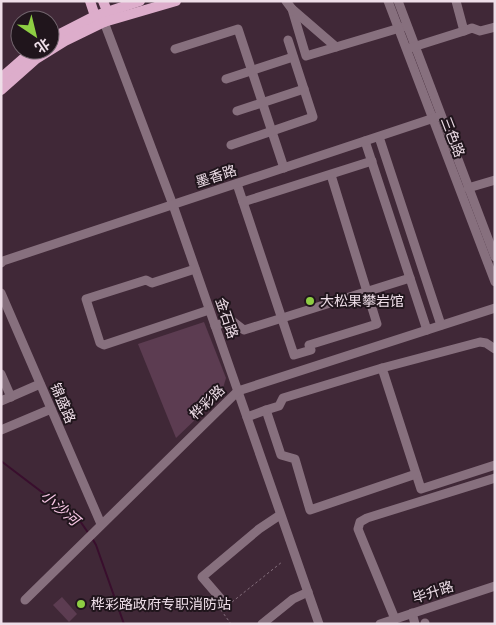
<svg xmlns="http://www.w3.org/2000/svg" width="496" height="625" viewBox="0 0 496 625" font-family="Inter,'Noto Sans SC',sans-serif">
  <style>
    .green { fill: #5c3c51 }
    .lines { fill: none; stroke-linecap: round; stroke-linejoin: round }
    .stream { stroke: #390e2d; stroke-width: 2 }
    .path { stroke: #85707d; stroke-width: 1; stroke-dasharray: 2.5 2.5; stroke-linecap: butt }
    .minor { stroke: #87707e; stroke-width: 9 }
    .major { stroke: #ddadcb; stroke-width: 10 }
    .poi-dot { fill: #8ece43; stroke: #20151c; stroke-width: 2 }
    .labels { text-anchor: middle; stroke-width: 4; stroke-linejoin: round; paint-order: stroke }
    .street-label { font-size: 14px; fill: #eedee8; stroke: #20151c }
    .poi-label { font-size: 14px; fill: #eedee8; stroke: #20151c; text-anchor: start }
    .water-label { font-size: 15px; font-style: italic; fill: #facae8; stroke: #20151c }
  </style>
  <rect width="100%" height="100%" fill="#402837"/>
  <!-- green -->
  <g class="green">
    <path d="M204,322l22,56 -5,17 -45,43 -38,-94z"/>
    <path d="M62,597l15,17 -8,8 -16,-17z"/>
  </g>
  <g class="lines">
    <!-- stream -->
    <g class="stream">
      <path d="M1,461l79,60 9,13"/>
      <path d="M92,538l4,7 28,79"/>
    </g>
    <!-- path -->
    <g class="path">
      <path d="M232,602l50,-40"/>
      <path d="M221,610l10,14"/>
    </g>
    <!-- minor -->
    <g class="minor">
      <path d="M286,1l6,8 14,47 97,-29"/>
      <path d="M388,1l107,281"/>
      <path d="M398,1l97,256"/>
      <path d="M456,1l8,30 8,-3 8,3 15,-4"/>
      <path d="M292,9l44,38"/>
      <path d="M104,22l69,183 146,419"/>
      <path d="M410,48l54,-17"/>
      <path d="M175,49l63,-20 46,139"/>
      <path d="M226,79l67,-22"/>
      <path d="M237,111l67,-22"/>
      <path d="M379,137l62,188"/>
      <path d="M365,141l62,189"/>
      <path d="M231,145l82,-28 -25,-77"/>
      <path d="M237,184l57,171 17,-5 -2,-5 68,-21 -46,-149"/>
      <path d="M468,188l27,-8"/>
      <path d="M243,202l129,-41"/>
      <path d="M1,263l2,-2 437,-145"/>
      <path d="M195,269l-43,14 -6,-3 -60,19 14,44 4,2 105,-35"/>
      <path d="M1,293l100,231"/>
      <path d="M215,326l16,-6 13,10 166,-52"/>
      <path d="M495,349l-9,-6 -6,-1 -98,26 39,121 74,-24"/>
      <path d="M382,368l-99,30 -4,8 -13,4 15,45 14,4 15,51 106,-36"/>
      <path d="M1,374l10,23"/>
      <path d="M1,401l39,-17"/>
      <path d="M247,417l19,-7"/>
      <path d="M1,430l50,-21"/>
      <path d="M25,600l213,-209 257,-83"/>
      <path d="M227,606l-25,-29 57,-48 21,-14"/>
      <path d="M412,613l3,11"/>
      <path d="M395,619l-35,-85 -2,-5 2,-7 7,-4 128,-40"/>
      <path d="M425,623v1"/>
      <path d="M262,624l31,-25 15,-7"/>
      <path d="M380,624l115,-38"/>
    </g>
    <!-- major -->
    <g class="major">
      <path d="M90,1l5,15 9,6 3,-11 -4,-10"/>
      <path d="M50,39l45,-23 45,-15"/>
      <path d="M1,78l32,-28"/>
      <path d="M1,90l35,-31 29,-18 39,-19 72,-21"/>
    </g>
  </g>
  <!-- markers -->
  <g class="poi-dot">
    <circle cx="310" cy="301" r="5"/>
    <circle cx="81" cy="604" r="5"/>
  </g>
  <g class="labels">
    <!-- street labels -->
    <g class="street-label">
      <text transform="translate(453 137) rotate(69)" y="5">三色路</text>
      <text transform="translate(216 176) rotate(-18)" y="5">墨香路</text>
      <text transform="translate(227 318) rotate(71)" y="5">金石路</text>
      <text transform="translate(207 402) rotate(-44)" y="5">桦彩路</text>
      <text transform="translate(63 403) rotate(67)" y="5">锦盛路</text>
      <text transform="translate(433 592) rotate(-18)" y="5">毕升路</text>
    </g>
    <!-- poi labels -->
    <g class="poi-label">
      <text x="320" y="306">大松果攀岩馆</text>
      <text x="91" y="609">桦彩路政府专职消防站</text>
    </g>
    <!-- water labels -->
    <g class="water-label">
      <text transform="translate(60 508) rotate(40)" y="5">小沙河</text>
    </g>
  </g>
  <!-- border -->
  <rect width="496" height="625" fill="none" stroke="#eedee8" stroke-width="5"/>
  <!-- north arrow -->
  <g transform="translate(35 35) rotate(145)"><circle r="24" fill="#20151c" stroke="#72656e"/>
  <path d="M0-4L9 19L0 12L-9 19Z" fill="#8ece43"/>
  <text y="-8" font-size="14" font-weight="bold" text-anchor="middle" fill="#eedee8">北</text>
  </g>
</svg>
